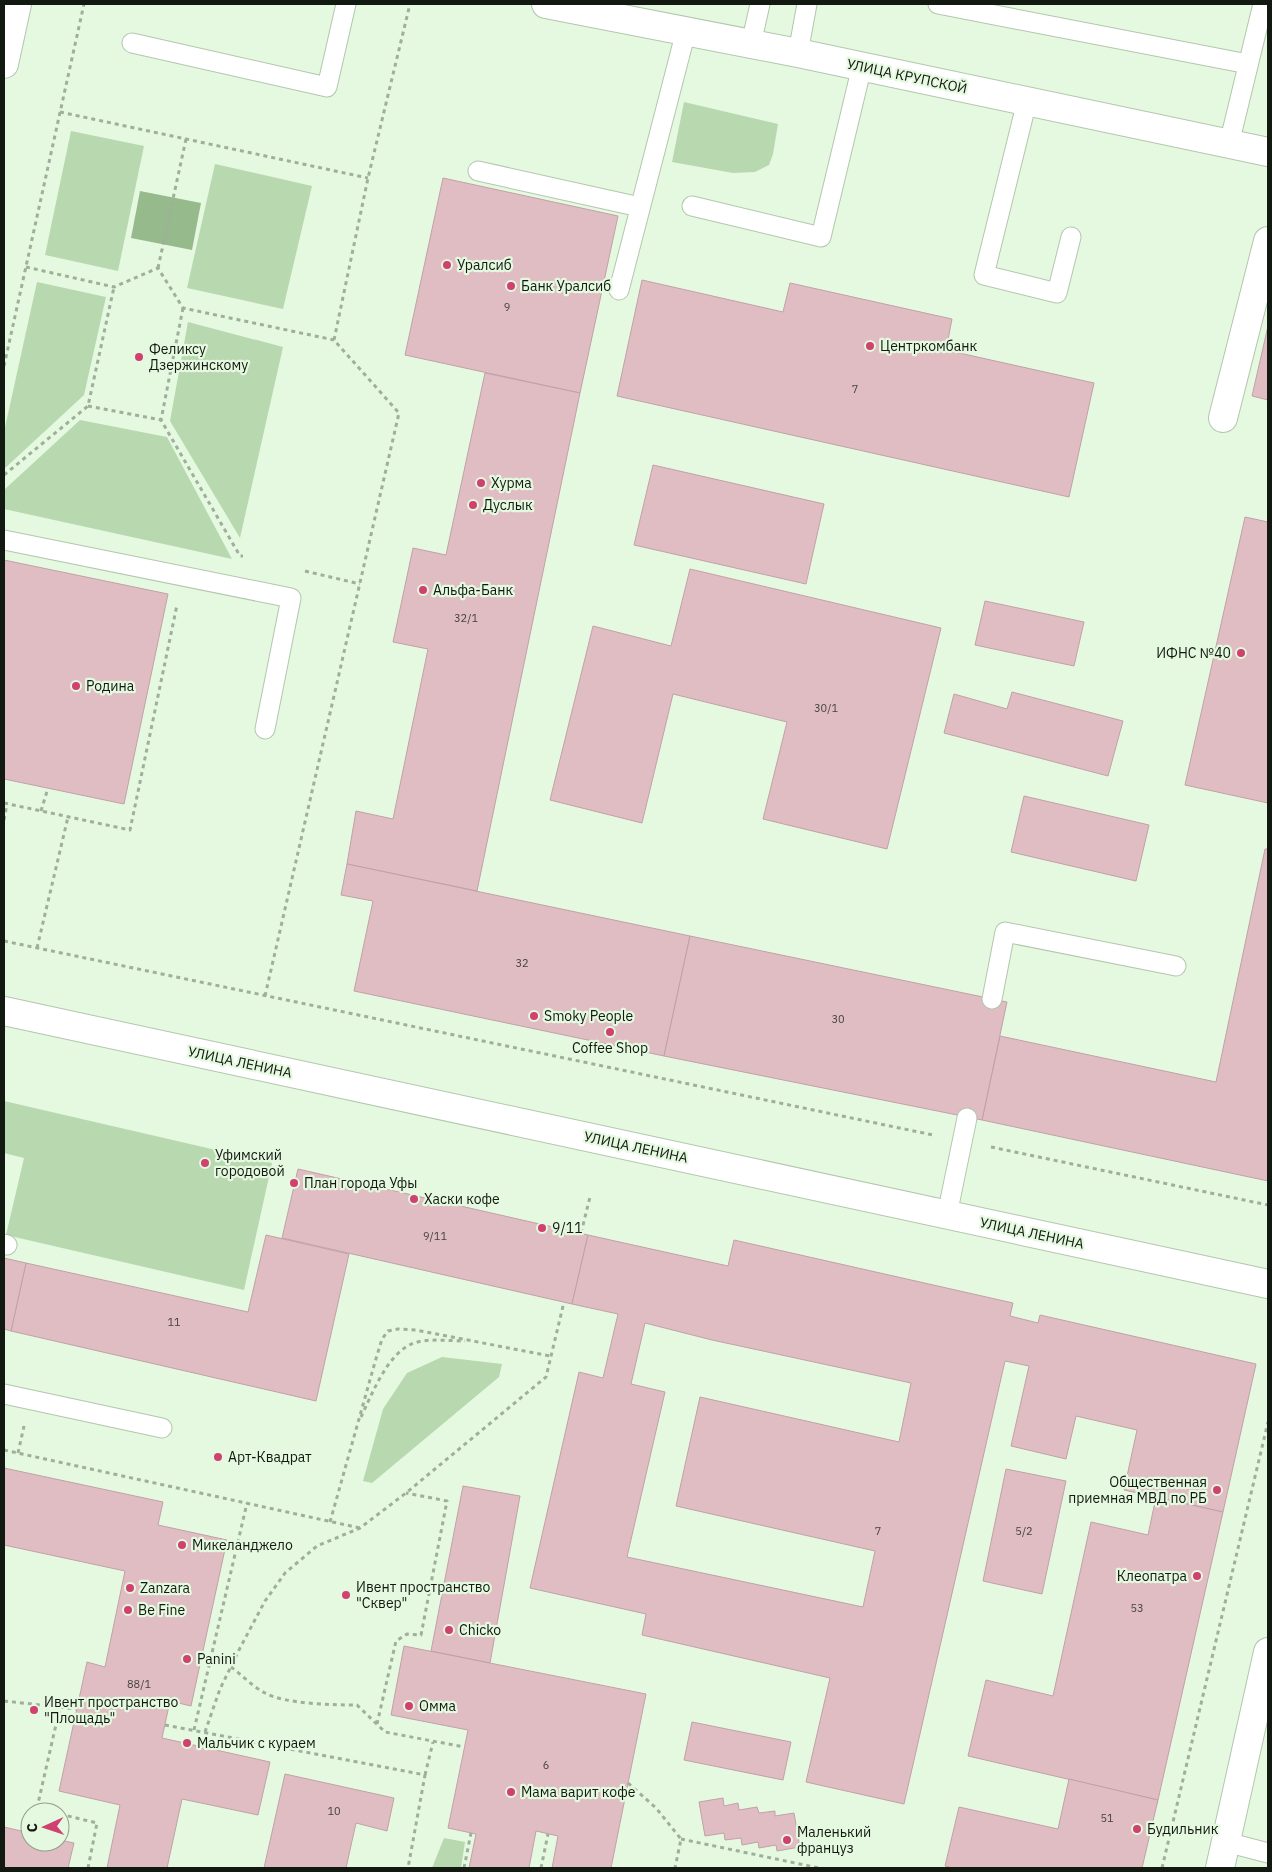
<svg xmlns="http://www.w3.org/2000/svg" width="1272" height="1872" viewBox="0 0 1272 1872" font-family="'IBM Plex Sans',sans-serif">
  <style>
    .green { fill: #b8d8af }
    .water { fill: #97ba8d }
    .building { fill: #dfbdc3; stroke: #c1a1a7; fill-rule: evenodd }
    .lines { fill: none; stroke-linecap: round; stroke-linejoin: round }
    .service-casing { stroke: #b3c6ae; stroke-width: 21 }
    .minor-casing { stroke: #b3c6ae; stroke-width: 30 }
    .tertiary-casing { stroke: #b3c6ae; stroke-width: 30 }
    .secondary-casing { stroke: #b3c6ae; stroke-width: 30 }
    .path { stroke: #9faf9b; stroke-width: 3; stroke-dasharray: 4 4; stroke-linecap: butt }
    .service { stroke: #fff; stroke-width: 19 }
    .minor { stroke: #fff; stroke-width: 28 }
    .tertiary { stroke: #fff; stroke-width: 28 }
    .secondary { stroke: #fff; stroke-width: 28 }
    .poi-dot { fill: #cf416e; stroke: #e5f9e0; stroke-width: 2 }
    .labels { text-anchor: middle; stroke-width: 4.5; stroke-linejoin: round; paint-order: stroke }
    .number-label { font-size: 11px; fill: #45423d }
    .street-label { font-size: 14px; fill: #121910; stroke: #e5f9e0 }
    .poi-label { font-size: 14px; fill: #121910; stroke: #e5f9e0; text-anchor: start }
  </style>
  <rect width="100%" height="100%" fill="#e5f9e0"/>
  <!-- green -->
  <g class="green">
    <path d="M684,102l94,22 -5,30 -4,11 -14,7 -22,1 -61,-11z"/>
    <path d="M71,131l73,15 -26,125 -73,-16z"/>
    <path d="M215,164l97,22 -29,123 -96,-21z"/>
    <path d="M37,282l69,15 -22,98 -80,74v-37z"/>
    <path d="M188,322l95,25 -43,191 -70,-117z"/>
    <path d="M80,420l87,17 65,122 -228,-50v-19z"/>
    <path d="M4,1101l268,62 -28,127 -238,-55 18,-77 -20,-5z"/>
    <path d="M442,1357l60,7 -3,13 -127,106 -9,-2 20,-72 24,-36z"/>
    <path d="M444,1838l21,4 -4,26h-29z"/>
  </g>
  <!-- water -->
  <path class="water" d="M140,191l61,12 -9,47 -61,-12z"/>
  <!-- building -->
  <g class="building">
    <path d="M443,178l175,38 -38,177 -175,-38z"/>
    <path d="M642,280l141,32 7,-29 162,36 -6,31 148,33 -25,114 -452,-101z"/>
    <path d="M1268,326v74l-16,-4z"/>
    <path d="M485,373l95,20 -103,498 -130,-27 9,-53 37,8 35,-170 -35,-7 20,-94 33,7z"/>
    <path d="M653,465l171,39 -18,80 -172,-39z"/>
    <path d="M1245,517l23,5v281l-83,-18z"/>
    <path d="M4,560l164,34 -44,210 -120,-25z"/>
    <path d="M690,569l251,59 -54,221 -124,-30 24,-97 -114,-28 -31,129 -92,-23 43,-174 78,20z"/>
    <path d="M985,601l99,21 -10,44 -99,-21z"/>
    <path d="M1012,692l111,29 -15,55 -164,-43 10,-39 53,15z"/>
    <path d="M1024,796l125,29 -13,56 -125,-29z"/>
    <path d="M1265,849h3v332l-286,-61 18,-84 216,46z"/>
    <path d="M347,864l343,72 -26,120 -310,-65 19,-90 -32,-6z"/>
    <path d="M690,936l317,66 -25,118 -318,-64z"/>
    <path d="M298,1169l290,66 -16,69 -290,-66z"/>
    <path d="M266,1235l83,19 -33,147 -305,-70 15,-68 222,49z"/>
    <path d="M588,1235l140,31 6,-26 279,63 -3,13 28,7 2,-8 216,49 -33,148 -99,-22 13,-60 -61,-14 -10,43 -55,-13 18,-80 -24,-5 -101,443 -98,-22 24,-104 -188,-43 4,-21 -116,-26 49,-216 24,6 15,-64 -46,-10zM645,1323l67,17 199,43 -12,59 -199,-45 -24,109 199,45 -12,56 -236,-50 38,-165 -34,-8z"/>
    <path d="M4,1258l22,5 -15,68 -7,-2z"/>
    <path d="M4,1468l159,34 -5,23 69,15 -36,166 -21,-5 -8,37 108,24 -12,53 -76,-16 -15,69h-60l13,-63 -61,-14 28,-129 18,5 20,-96 -121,-26z"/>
    <path d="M1006,1469l60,12 -24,113 -59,-13z"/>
    <path d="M463,1486l57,10 -30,167 -59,-12z"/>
    <path d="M1156,1497l67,15 -65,288 -190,-44 18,-76 67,16 38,-174 57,13z"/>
    <path d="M404,1646l242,48 -35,174h-59l6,-32 -22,-5 -7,37h-60l7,-34 -28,-6 20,-98 -77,-15z"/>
    <path d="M692,1722l99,20 -8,38 -99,-20z"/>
    <path d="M285,1774l109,24 -7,33 -31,-8 -10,45h-82z"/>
    <path d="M1069,1779l89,21 -16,68h-189l-8,-2 14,-59 99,22z"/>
    <path d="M723,1798l1,8 14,-3 1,7 18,-3 2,6 16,-2v5l19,-3 6,34 -23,4 -1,-6 -17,3 -1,-6 -16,3 -1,-7 -16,2 -1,-7 -19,3 -6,-34z"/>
    <path d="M4,1827l26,6v9h30v-2l14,3 -6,25h-64z"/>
  </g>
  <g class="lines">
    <defs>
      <g id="service">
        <path d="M938,4l310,60"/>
        <path d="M132,43l195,44 19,-83"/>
        <path d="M751,44l9,-40"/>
        <path d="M798,53l9,-49"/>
        <path d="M1027,101l-43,174 73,18 14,-56"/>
        <path d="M1229,144l34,-140"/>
        <path d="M478,171l162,36"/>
        <path d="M692,206l129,31 41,-171"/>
        <path d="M619,290l67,-259"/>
        <path d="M4,540l287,58 -26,131"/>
        <path d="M992,999l13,-67 171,34"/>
        <path d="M947,1215l20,-97"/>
        <path d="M4,1244l3,1"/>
        <path d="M4,1394l158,34"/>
        <path d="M1226,1842l42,11"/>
      </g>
      <g id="minor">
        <path d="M546,4l252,49 470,99"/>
        <path d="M1223,418l45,-177"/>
      </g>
      <path id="tertiary" d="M4,64l13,-60"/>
      <g id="secondary">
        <path d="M4,1011l1264,273"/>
        <path d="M1220,1868l48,-216"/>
      </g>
    </defs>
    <!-- service casing -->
    <use href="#service" class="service-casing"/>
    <!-- minor casing -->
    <use href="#minor" class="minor-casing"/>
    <!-- tertiary casing -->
    <use href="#tertiary" class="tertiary-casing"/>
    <!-- secondary casing -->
    <use href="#secondary" class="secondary-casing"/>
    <!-- path -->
    <g class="path">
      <path d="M60,112l308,66"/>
      <path d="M26,267l88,20 44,-19 25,40 151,32"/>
      <path d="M158,268l28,-129"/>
      <path d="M183,308l-22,112 79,136h3"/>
      <path d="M4,366l80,-362"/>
      <path d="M88,406l73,14"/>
      <path d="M4,475l84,-69 26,-119"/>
      <path d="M305,571l55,13"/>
      <path d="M4,803l126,27 47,-225"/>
      <path d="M41,811l7,-23"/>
      <path d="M4,820l3,-16"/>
      <path d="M4,941l929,194"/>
      <path d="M37,948l31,-131"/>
      <path d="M265,996l134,-583 -65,-73 34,-162 42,-174"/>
      <path d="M991,1147l277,58"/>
      <path d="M581,1233l9,-36"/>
      <path d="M361,1417c11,-23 27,-65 53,-74 15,-5 35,-2 51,-2"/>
      <path d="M4,1450l356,78"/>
      <path d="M18,1453l6,-27"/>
      <path d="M330,1522l45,-160 7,-23 6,-8 10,-2 18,1 134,26"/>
      <path d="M231,1667c11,8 22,20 34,26 20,11 68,12 92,12l28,27 79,15"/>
      <path d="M4,1701l73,8"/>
      <path d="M377,1724l19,-83 11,-7 14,1 26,-134 -41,-8"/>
      <path d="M165,1725l260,50 -17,93"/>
      <path d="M194,1730l53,-227"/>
      <path d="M205,1732l15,-43 20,-41 25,-47 20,-28 32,-27 43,-18 46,-35 140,-116 18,-75"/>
      <path d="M425,1775l8,-33"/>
      <path d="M628,1783l28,25 25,31 -6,29"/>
      <path d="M53,1812l-16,-4 23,-101"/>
      <path d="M60,1814l37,9 -9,45"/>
      <path d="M681,1839l138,29"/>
      <path d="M464,1868l7,-35"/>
      <path d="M541,1868l7,-34"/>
      <path d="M1162,1868l106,-446"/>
    </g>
    <!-- service -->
    <use href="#service" class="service"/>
    <!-- minor -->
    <use href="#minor" class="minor"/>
    <!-- tertiary -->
    <use href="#tertiary" class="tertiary"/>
    <!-- secondary -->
    <use href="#secondary" class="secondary"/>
  </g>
  <!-- markers -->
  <g class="poi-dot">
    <circle cx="447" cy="265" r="5"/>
    <circle cx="511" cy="286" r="5"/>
    <circle cx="870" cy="346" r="5"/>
    <circle cx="139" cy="357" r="5"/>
    <circle cx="481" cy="483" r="5"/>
    <circle cx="473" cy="505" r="5"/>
    <circle cx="423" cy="590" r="5"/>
    <circle cx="1241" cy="653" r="5"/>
    <circle cx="76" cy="686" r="5"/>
    <circle cx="534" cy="1016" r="5"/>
    <circle cx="610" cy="1032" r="5"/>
    <circle cx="205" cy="1163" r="5"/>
    <circle cx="294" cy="1183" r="5"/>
    <circle cx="414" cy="1199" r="5"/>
    <circle cx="542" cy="1228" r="5"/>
    <circle cx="218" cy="1457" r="5"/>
    <circle cx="1217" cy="1490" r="5"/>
    <circle cx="182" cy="1545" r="5"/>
    <circle cx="1197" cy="1576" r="5"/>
    <circle cx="130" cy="1588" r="5"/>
    <circle cx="346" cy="1595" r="5"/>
    <circle cx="128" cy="1610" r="5"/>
    <circle cx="449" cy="1630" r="5"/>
    <circle cx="187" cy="1659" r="5"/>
    <circle cx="409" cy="1706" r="5"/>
    <circle cx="34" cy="1710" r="5"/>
    <circle cx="187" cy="1743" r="5"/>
    <circle cx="511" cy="1792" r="5"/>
    <circle cx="1137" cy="1829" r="5"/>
    <circle cx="787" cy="1840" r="5"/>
  </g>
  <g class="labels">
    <!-- number labels -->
    <g class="number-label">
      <text x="507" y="311">9</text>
      <text x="855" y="393">7</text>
      <text x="466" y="622">32/1</text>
      <text x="826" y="712">30/1</text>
      <text x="522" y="967">32</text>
      <text x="838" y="1023">30</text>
      <text x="435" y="1240">9/11</text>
      <text x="174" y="1326">11</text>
      <text x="878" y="1535">7</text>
      <text x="1024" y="1535">5/2</text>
      <text x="1137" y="1612">53</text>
      <text x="139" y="1688">88/1</text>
      <text x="546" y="1769">6</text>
      <text x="334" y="1815">10</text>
      <text x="1107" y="1822">51</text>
    </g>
    <!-- street labels -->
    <g class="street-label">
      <text transform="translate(907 76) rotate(12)" y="5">УЛИЦА КРУПСКОЙ</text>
      <text transform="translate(240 1062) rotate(12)" y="5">УЛИЦА ЛЕНИНА</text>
      <text transform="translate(636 1147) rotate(12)" y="5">УЛИЦА ЛЕНИНА</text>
      <text transform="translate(1032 1233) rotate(12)" y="5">УЛИЦА ЛЕНИНА</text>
    </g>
    <!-- poi labels -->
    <g class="poi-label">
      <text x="457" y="270">Уралсиб</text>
      <text x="521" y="291">Банк Уралсиб</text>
      <text x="880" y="351">Центркомбанк</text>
      <text x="149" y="354">Феликсу<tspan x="149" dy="16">Дзержинскому</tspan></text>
      <text x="491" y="488">Хурма</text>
      <text x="483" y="510">Дуслык</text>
      <text x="433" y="595">Альфа-Банк</text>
      <text x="1231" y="658" text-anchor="end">ИФНС №40</text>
      <text x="86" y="691">Родина</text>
      <text x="544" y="1021">Smoky People</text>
      <text x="610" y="1053" text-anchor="middle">Coffee Shop</text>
      <text x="215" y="1160">Уфимский<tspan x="215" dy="16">городовой</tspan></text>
      <text x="304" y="1188">План города Уфы</text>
      <text x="424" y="1204">Хаски кофе</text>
      <text x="552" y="1233">9/11</text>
      <text x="228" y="1462">Арт-Квадрат</text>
      <text x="1207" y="1487" text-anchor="end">Общественная<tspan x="1207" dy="16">приемная МВД по РБ</tspan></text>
      <text x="192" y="1550">Микеланджело</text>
      <text x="1187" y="1581" text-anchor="end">Клеопатра</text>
      <text x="356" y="1592">Ивент пространство<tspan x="356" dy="16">"Сквер"</tspan></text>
      <text x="140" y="1593">Zanzara</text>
      <text x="138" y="1615">Be Fine</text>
      <text x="459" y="1635">Chicko</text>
      <text x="197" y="1664">Panini</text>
      <text x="44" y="1707">Ивент пространство<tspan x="44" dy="16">"Площадь"</tspan></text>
      <text x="419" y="1711">Омма</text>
      <text x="197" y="1748">Мальчик с кураем</text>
      <text x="521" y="1797">Мама варит кофе</text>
      <text x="1147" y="1834">Будильник</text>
      <text x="797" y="1837">Маленький<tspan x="797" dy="16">француз</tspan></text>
    </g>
  </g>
  <!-- border -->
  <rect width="1272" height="1872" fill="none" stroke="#121910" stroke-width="10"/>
  <!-- north arrow -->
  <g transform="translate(45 1827) rotate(267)"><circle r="24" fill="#e5f9e0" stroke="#919f8d"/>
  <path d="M0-4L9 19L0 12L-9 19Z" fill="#cf416e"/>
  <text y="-8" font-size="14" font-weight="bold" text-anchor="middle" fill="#121910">С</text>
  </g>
</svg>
